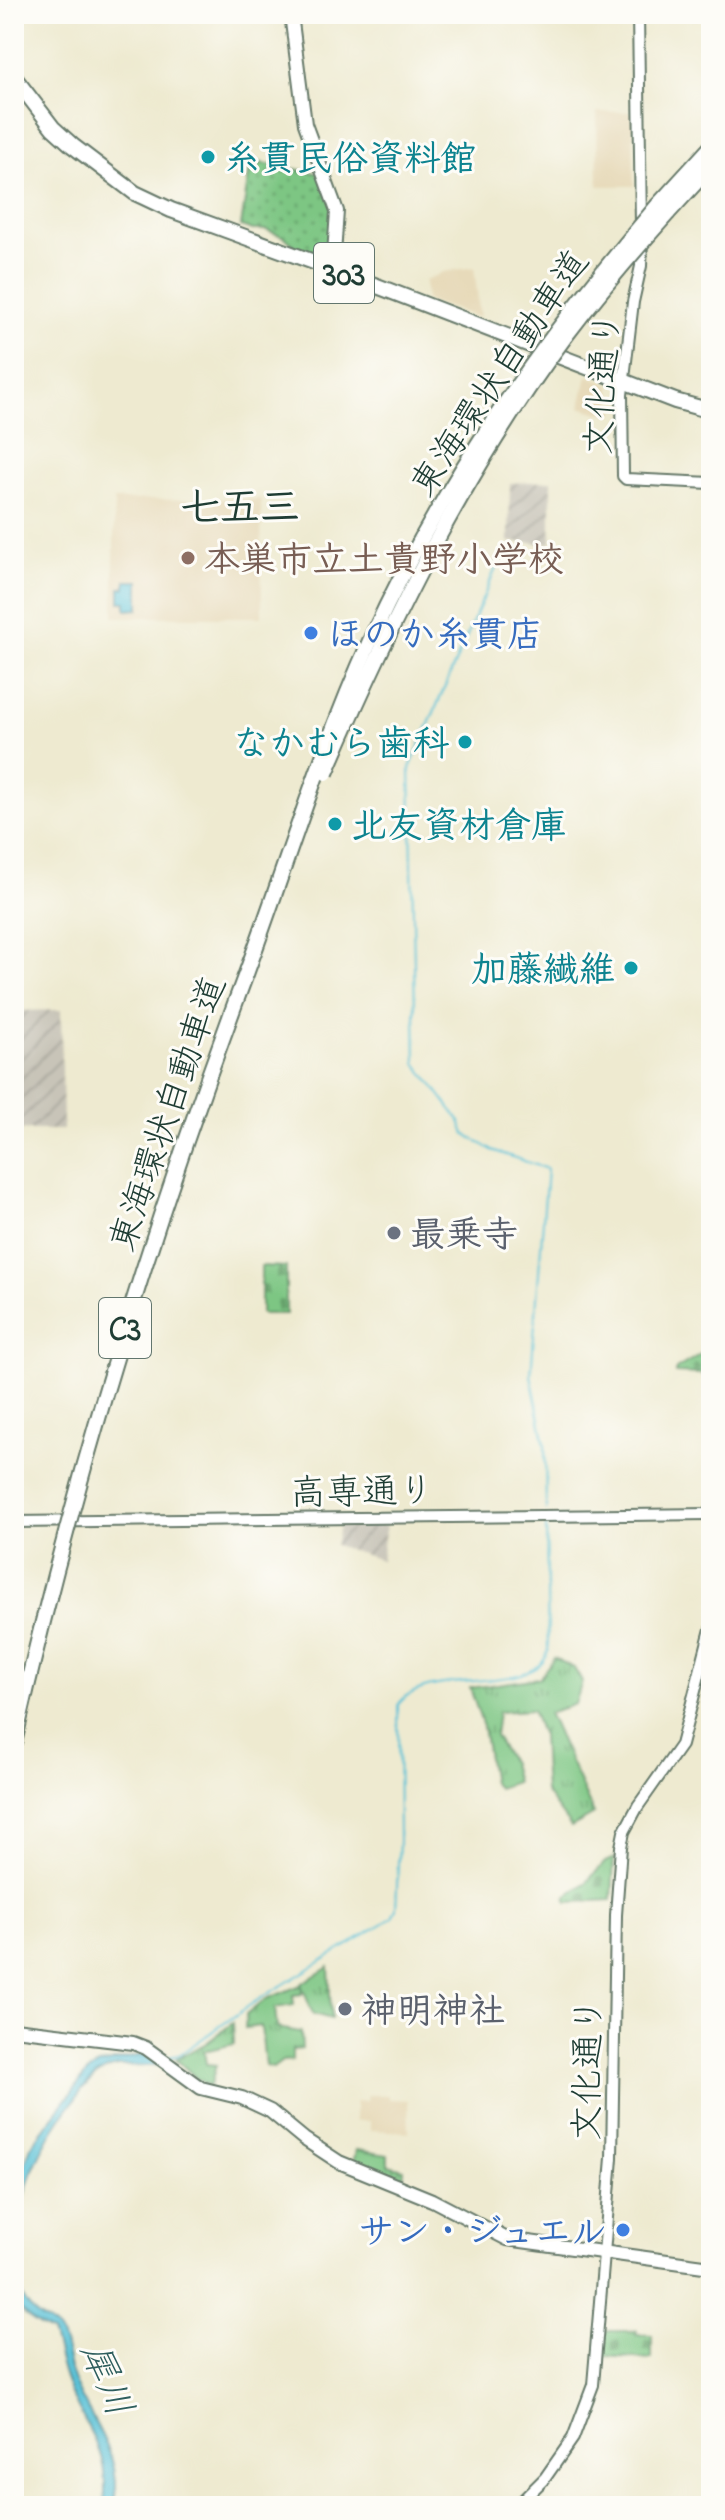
<svg xmlns="http://www.w3.org/2000/svg" width="725" height="2520" viewBox="0 0 725 2520" font-family="'Indie Flower','Klee One',sans-serif">
  <style>
    .built { fill: #e7daba }
    .industrial { fill: url(#industrial-furrows) }
    .grass { fill: url(#grass-tufts); stroke: #4e825c; stroke-width: 2 }
    .cemetery { fill: url(#cemetery-stones); stroke: #4e825c; stroke-width: 2 }
    .park { fill: url(#park-dots); stroke: #4e825c; stroke-width: 2 }
    .water { fill: #59c1d7; stroke: #3c7f86; stroke-width: 2 }
    .lines { fill: none; stroke-linecap: round; stroke-linejoin: round }
    .stream { stroke: #59c1d7; stroke-width: 2 }
    .minor-casing { stroke: #677a6b; stroke-width: 14 }
    .major-casing { stroke: #677a6b; stroke-width: 16 }
    .highway-casing { stroke: #677a6b; stroke-width: 18 }
    .minor { stroke: #fff; stroke-width: 10 }
    .major { stroke: #fff; stroke-width: 12 }
    .highway { stroke: #fff; stroke-width: 14 }
    .highway-bridge-casing { stroke: #677a6b; stroke-width: 18; stroke-linecap: butt }
    .highway-bridge { stroke: #fff; stroke-width: 14 }
    .culture-dot { fill: #0f9aa8; stroke: #fdfcf7; stroke-width: 3 }
    .education-dot { fill: #8d6e63; stroke: #fdfcf7; stroke-width: 3 }
    .shop-dot { fill: #3f7fe0; stroke: #fdfcf7; stroke-width: 3 }
    .worship-dot { fill: #6b7280; stroke: #fdfcf7; stroke-width: 3 }
    .labels { text-anchor: middle; stroke-width: 6; stroke-linejoin: round; paint-order: stroke }
    .shield { fill: #fdfcf7; stroke: #62766e; stroke-width: 2 }
    .shield-label { font-size: 34px; font-weight: bold; fill: #1f3d34 }
    .culture-label { font-size: 36px; font-weight: bold; fill: #0d838f; stroke: #fdfcf7; text-anchor: start }
    .street-label { font-size: 36px; fill: #1f3d34; stroke: #fdfcf7 }
    .education-label { font-size: 36px; font-weight: bold; fill: #785e54; stroke: #fdfcf7; text-anchor: start }
    .shop-label { font-size: 36px; font-weight: bold; fill: #366cbe; stroke: #fdfcf7; text-anchor: start }
    .worship-label { font-size: 36px; font-weight: bold; fill: #5b616d; stroke: #fdfcf7; text-anchor: start }
    .water-label { font-size: 38px; font-style: italic; fill: #2e5e5d; stroke: #fdfcf7 }
    .quarter-label { font-size: 40px; font-weight: bold; fill: #1f3d34; stroke: #fdfcf7 }
  </style>
  <defs>
    <pattern id="industrial-furrows" width="10" height="10" patternUnits="userSpaceOnUse" patternTransform="scale(2)"><rect width="10" height="10" fill="#c8c4b8"/><path d="M-1 1l2-2M0 10L10 0M9 11l2-2" fill="none" stroke="#aba99f"/></pattern>
    <pattern id="grass-tufts" width="24" height="20" patternUnits="userSpaceOnUse" patternTransform="scale(2)"><rect width="24" height="20" fill="#7dc683"/><path d="M3 7l-1-3M5 7V3M7 7l1-3M15 17l-1-3M17 17v-4M19 17l1-3" fill="none" stroke="#66a26c"/></pattern>
    <pattern id="cemetery-stones" width="16" height="16" patternUnits="userSpaceOnUse" patternTransform="scale(2)"><rect width="16" height="16" fill="#7dc683"/><path d="M2 7V4a2 2 0 0 1 4 0v3zM10 15v-3a2 2 0 0 1 4 0v3z" fill="#66a26c"/></pattern>
    <pattern id="park-dots" width="8" height="8" patternUnits="userSpaceOnUse" patternTransform="scale(2)"><rect width="8" height="8" fill="#7dc683"/><path d="M2 2h.1M6 6h.1" fill="none" stroke="#66a26c" stroke-width="1.8" stroke-linecap="round"/></pattern>
  </defs>
  <rect width="100%" height="100%" fill="#fdfcf7"/>
  <filter id="ink" filterUnits="userSpaceOnUse"><feTurbulence type="fractalNoise" baseFrequency=".0125" numOctaves="2"/><feDisplacementMap in="SourceGraphic" scale="16" xChannelSelector="R" yChannelSelector="G"/><feConvolveMatrix kernelMatrix="1 2 1 2 8 2 1 2 1" color-interpolation-filters="sRGB"/></filter>
  <filter id="wash" filterUnits="userSpaceOnUse"><feTurbulence type="fractalNoise" baseFrequency=".006" numOctaves="4" result="noise"/><feDisplacementMap in="SourceGraphic" scale="32" xChannelSelector="R" yChannelSelector="G"/><feGaussianBlur stdDeviation="1.8" result="paint"/><feColorMatrix in="noise" values="0 0 0 0 0 0 0 0 0 0 0 0 0 0 0 0 0 1.4 0 .05"/><feComposite in="paint" operator="in"/></filter>
  <g filter="url(#wash)">
    <rect width="100%" height="100%" fill="#eeead0"/>
    <!-- built -->
    <g class="built">
      <path d="M597,112h36l1,74h-36z"/>
      <path d="M474,267l6,51 -54,-18 -1,-19 18,-9z"/>
      <path d="M587,375l23,10 5,28h-17l-18,-6z"/>
      <path d="M261,499l1,118h-148v-117z"/>
      <path d="M367,2095h21v4l20,1 1,32 -39,-2v-9h-15v-19l11,-1z"/>
    </g>
    <!-- industrial -->
    <g class="industrial">
      <path d="M551,481v62l-42,-1 1,-59z"/>
      <path d="M61,1010l2,120h-49v-119z"/>
      <path d="M340,1523l46,1 -5,36 -46,-15z"/>
    </g>
    <!-- grass -->
    <g class="grass">
      <path d="M554,1658l20,10 8,14 -7,22 -27,9 46,101 -23,13 -26,-35 -3,-56 -10,-26 -34,2 -3,24 16,27 5,19 -18,6 -6,-5 -9,-56 -13,-39 69,-10z"/>
      <path d="M329,1967l2,52 -18,-5 -12,-30z"/>
      <path d="M301,1985l1,9 -9,1 1,10 -19,3 2,20 24,4 1,17 -10,1v10l-10,1 -9,7 -8,-2 -4,-40 -16,2 1,-13 20,-16z"/>
      <path d="M233,2023l1,21 -30,7 2,13 10,1 -6,21 -14,-8 -20,-19 29,-15z"/>
      <path d="M356,2150l32,5v10l16,4 -1,14 -50,-20z"/>
    </g>
    <!-- cemetery -->
    <g class="cemetery">
      <path d="M261,1266l25,1v47h-25z"/>
      <path d="M711,1348v33l-10,-7 -25,-1v-4z"/>
      <path d="M614,1858l-2,42 -44,2 -2,-5 21,-15 18,-20z"/>
      <path d="M606,2331h31l-1,4 16,1v23l-49,-3z"/>
    </g>
    <!-- park -->
    <path class="park" d="M251,161l70,13 13,35 -5,51 -33,-13 -11,-10 -18,-7h-14l-12,-4z"/>
    <!-- water -->
    <g class="water">
      <path d="M126,581h13v28l-13,1v-8h-6v-14h6z"/>
      <path d="M144,2054l14,11c-22,3 -38,-5 -60,9 -10,7 -18,19 -25,28 -34,43 -53,89 -59,143v-50l17,-49 55,-72 13,-9z"/>
      <path d="M14,2276c6,16 11,30 25,41 7,5 15,8 20,15 9,14 8,32 14,47 19,46 50,74 42,127h-11c7,-60 -19,-74 -38,-124 -6,-15 -8,-33 -14,-49 -30,-18 -38,-21 -38,-57z"/>
    </g>
    <g class="lines">
      <!-- stream -->
      <g class="stream">
        <path d="M502,554l-92,214 6,295 44,58 5,13 27,16 55,19 -16,206 14,70 1,65"/>
        <path d="M169,2057l10,-2 74,-52 139,-85 4,-9 3,-68 -1,-136c29,-41 138,-6 150,-55l-2,-130"/>
      </g>
    </g>
  </g>
  <g filter="url(#ink)">
    <g class="lines">
      <defs>
        <g id="minor">
          <path d="M638,14l3,211"/>
          <path d="M642,241l-1,25 -8,36 -11,93 1,81 3,3 85,4"/>
          <path d="M14,1522l697,-8"/>
          <path d="M517,2506l28,-28 28,-40 20,-53 19,-227 4,-243 5,-68 3,-15 14,-26 43,-61 30,-116"/>
        </g>
        <g id="major">
          <path d="M291,14l14,110 32,87 -4,58"/>
          <path d="M14,2029l119,14 13,5 55,40 41,10 28,13 34,28 35,23 93,38 75,39 204,28"/>
        </g>
        <g id="highway">
          <path d="M14,77l39,51 20,18 62,47 36,17 162,59 342,132 36,10"/>
          <path d="M658,205l53,-58"/>
          <path d="M668,213l43,-47"/>
        </g>
      </defs>
      <!-- minor casing -->
      <use href="#minor" class="minor-casing"/>
      <!-- major casing -->
      <use href="#major" class="major-casing"/>
      <!-- highway casing -->
      <use href="#highway" class="highway-casing"/>
      <!-- minor -->
      <use href="#minor" class="minor"/>
      <!-- major -->
      <use href="#major" class="major"/>
      <!-- highway -->
      <use href="#highway" class="highway"/>
      <defs>
        <g id="highway-bridge">
          <path d="M326,773c66,-154 140,-304 241,-439 32,-42 66,-82 101,-121"/>
          <path d="M14,1743c59,-261 138,-518 232,-769 41,-111 75,-225 124,-333 73,-161 174,-302 288,-436"/>
        </g>
      </defs>
      <!-- highway-bridge casing -->
      <use href="#highway-bridge" class="highway-bridge-casing"/>
      <!-- highway-bridge -->
      <use href="#highway-bridge" class="highway-bridge"/>
    </g>
  </g>
  <!-- markers -->
  <g class="culture-dot">
    <circle cx="208" cy="157" r="8"/>
    <circle cx="465" cy="742" r="8"/>
    <circle cx="335" cy="824" r="8"/>
    <circle cx="631" cy="968" r="8"/>
  </g>
  <circle class="education-dot" cx="188" cy="558" r="8"/>
  <g class="shop-dot">
    <circle cx="311" cy="633" r="8"/>
    <circle cx="623" cy="2230" r="8"/>
  </g>
  <g class="worship-dot">
    <circle cx="394" cy="1233" r="8"/>
    <circle cx="345" cy="2009" r="8"/>
  </g>
  <g class="labels">
    <!-- shield labels -->
    <g class="shield">
      <rect x="314" y="243" width="60" height="60" rx="6"/>
      <rect x="99" y="1298" width="52" height="60" rx="6"/>
    </g>
    <g class="shield-label">
      <text x="344" y="285">303</text>
      <text x="125" y="1340">C3</text>
    </g>
    <!-- culture labels -->
    <g class="culture-label">
      <text x="224" y="170">糸貫民俗資料館</text>
      <text x="449" y="755" text-anchor="end">なかむら歯科</text>
      <text x="351" y="837">北友資材倉庫</text>
      <text x="615" y="981" text-anchor="end">加藤繊維</text>
    </g>
    <!-- street labels -->
    <g class="street-label">
      <text transform="translate(498 372) rotate(-56)" y="13">東海環状自動車道</text>
      <text transform="translate(601 383) rotate(-86)" y="13">文化通り</text>
      <text transform="translate(166 1113) rotate(-71)" y="13">東海環状自動車道</text>
      <text transform="translate(362 1490) rotate(-1)" y="13">高専通り</text>
      <text transform="translate(586 2069) rotate(-89)" y="13">文化通り</text>
    </g>
    <!-- education labels -->
    <g class="education-label">
      <text x="204" y="571">本巣市立土貴野小学校</text>
    </g>
    <!-- shop labels -->
    <g class="shop-label">
      <text x="327" y="646">ほのか糸貫店</text>
      <text x="607" y="2243" text-anchor="end">サン・ジュエル</text>
    </g>
    <!-- worship labels -->
    <g class="worship-label">
      <text x="410" y="1246">最乗寺</text>
      <text x="361" y="2022">神明神社</text>
    </g>
    <!-- water labels -->
    <g class="water-label">
      <text transform="translate(108 2379) rotate(67)" y="13">犀川</text>
    </g>
    <!-- quarter labels -->
    <g class="quarter-label">
      <text x="240" y="520">七五三</text>
    </g>
  </g>
  <!-- margin -->
  <rect width="725" height="2520" fill="none" stroke="#fdfcf7" stroke-width="48"/>
</svg>
